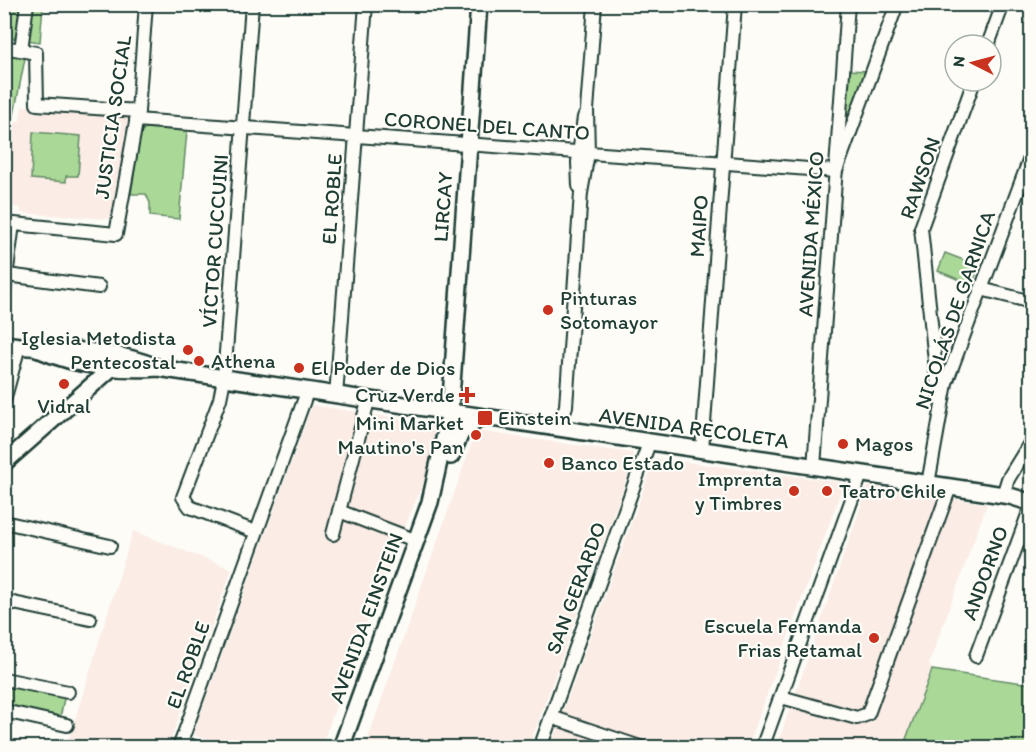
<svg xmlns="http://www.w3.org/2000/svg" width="1036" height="752" viewBox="0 0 1036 752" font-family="Itim,sans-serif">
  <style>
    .built { fill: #fbece6 }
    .green { fill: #aad897; stroke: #648a66; stroke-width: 1.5 }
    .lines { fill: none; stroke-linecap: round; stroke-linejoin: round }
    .minor-casing { stroke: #1f3d34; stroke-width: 16 }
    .major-casing { stroke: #1f3d34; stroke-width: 20 }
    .minor { stroke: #fdfcf7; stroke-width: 12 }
    .major { stroke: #fdfcf7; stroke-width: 15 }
    .poi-dot { fill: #c8321e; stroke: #fdfcf7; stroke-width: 2 }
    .labels { text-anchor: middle; stroke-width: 4.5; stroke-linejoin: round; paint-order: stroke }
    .street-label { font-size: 21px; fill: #1f3d34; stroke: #fdfcf7 }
    .poi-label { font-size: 21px; fill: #1f3d34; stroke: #fdfcf7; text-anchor: start }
  </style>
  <rect width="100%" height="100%" fill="#fdfcf7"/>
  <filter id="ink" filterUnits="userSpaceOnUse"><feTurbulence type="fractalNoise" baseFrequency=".0167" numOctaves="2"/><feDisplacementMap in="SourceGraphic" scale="12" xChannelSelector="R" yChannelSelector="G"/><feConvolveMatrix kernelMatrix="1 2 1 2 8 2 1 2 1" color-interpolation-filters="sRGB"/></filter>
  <g filter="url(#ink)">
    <!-- built -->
    <g class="built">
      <path d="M22,106l103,8 4,4 -19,101 -89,-6v-5l-16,-2 6,-80 9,-6z"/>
      <path d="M312,405l128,20 -8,36 -60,146 -51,140h-91l-34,-11 -2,-4z"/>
      <path d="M476,431l156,22 2,5 -105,289h-164z"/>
      <path d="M655,458l184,24 4,4 -95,261h-91l-92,-30 -3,-3z"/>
      <path d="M868,486l67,10 3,5 -75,206 -4,3 -60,-15 -3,-3z"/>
      <path d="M950,498l37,6 -58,160 3,6 -28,77 -128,1 14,-40 3,-2 69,18 9,-3z"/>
      <path d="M133,531l99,38 -64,178 -102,1z"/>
      <path d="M558,725l71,23h-79z"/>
    </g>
    <!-- green -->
    <g class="green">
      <path d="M5,5h38l-3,37 -35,-5z"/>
      <path d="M5,54l20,4 -12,62 -8,-2z"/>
      <path d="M847,70l20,1 -14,41 -4,3 -4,-4z"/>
      <path d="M145,128l42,3 -8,88 -29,-3v-13l-4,-9h-15l9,-60z"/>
      <path d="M33,132l48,4 -3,40h-12v6l-35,-3z"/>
      <path d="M945,253l34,13 -7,19 -34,-14z"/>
      <path d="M932,670l99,14v63h-128z"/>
      <path d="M5,681l60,13 -5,24 -55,-12z"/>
    </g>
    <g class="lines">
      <defs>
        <g id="minor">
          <path d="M252,4l-28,375 -4,20 -37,98 7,10 66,25"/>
          <path d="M988,45l15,-41"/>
          <path d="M4,47l32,6 1,51 101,7"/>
          <path d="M21,50l6,-46"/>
          <path d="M136,120l700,51 61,-167"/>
          <path d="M579,186l-1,-24 6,-45"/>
          <path d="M4,223l112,11 22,-123 8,-107"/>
          <path d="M7,275l92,12"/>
          <path d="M981,289l51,13"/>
          <path d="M4,292l9,-68"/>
          <path d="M336,396l30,-392"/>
          <path d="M939,399l-18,-171 53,-147"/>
          <path d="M4,401l15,-55"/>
          <path d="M550,428l13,-13 3,-9 15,-213 7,-40 -1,-43 8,-106"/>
          <path d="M702,450l33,-446"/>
          <path d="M814,467l34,-463"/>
          <path d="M928,484l18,-101 86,-230"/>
          <path d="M1003,495l5,-16 24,-39"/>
          <path d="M339,511l78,30"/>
          <path d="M4,522l106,24"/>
          <path d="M333,534l35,-133"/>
          <path d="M4,601l86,18"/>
          <path d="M976,656l56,-152"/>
          <path d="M4,679l64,13"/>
          <path d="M781,697l76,21 11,-4 82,-227"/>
          <path d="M4,711l63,14"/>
          <path d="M551,717l92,31"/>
          <path d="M181,742l16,6"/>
          <path d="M179,748l128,-356"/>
          <path d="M540,748l109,-305"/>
          <path d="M762,748l99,-274"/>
        </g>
        <g id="major">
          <path d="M4,344c51,8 104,2 152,23"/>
          <path d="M40,350c36,16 80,21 118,18l852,128 22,7"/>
          <path d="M451,456l10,-23 20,-16"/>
          <path d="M4,463l120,-106"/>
          <path d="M341,748l89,-246 20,-90 29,-408"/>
        </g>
      </defs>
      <!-- minor casing -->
      <use href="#minor" class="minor-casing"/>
      <!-- major casing -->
      <use href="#major" class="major-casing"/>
      <!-- minor -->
      <use href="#minor" class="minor"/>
      <!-- major -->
      <use href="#major" class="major"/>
    </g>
  </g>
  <!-- markers -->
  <g class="poi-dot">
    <circle cx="548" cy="310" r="6"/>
    <circle cx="188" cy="350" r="6"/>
    <circle cx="199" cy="361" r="6"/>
    <circle cx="299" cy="368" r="6"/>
    <circle cx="64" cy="384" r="6"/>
    <path d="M464 386h6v6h6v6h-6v6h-6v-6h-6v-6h6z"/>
    <rect x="477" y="410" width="16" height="16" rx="3"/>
    <circle cx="476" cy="435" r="6"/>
    <circle cx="843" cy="444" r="6"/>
    <circle cx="549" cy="463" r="6"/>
    <circle cx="794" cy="491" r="6"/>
    <circle cx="827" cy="491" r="6"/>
    <circle cx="874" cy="638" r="6"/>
  </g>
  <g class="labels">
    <!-- street labels -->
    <g class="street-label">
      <text transform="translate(113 117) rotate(-82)" y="7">JUSTICIA SOCIAL</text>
      <text transform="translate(487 126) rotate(4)" y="7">CORONEL DEL CANTO</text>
      <text transform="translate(920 178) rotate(-71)" y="7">RAWSON</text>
      <text transform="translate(332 199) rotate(-86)" y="7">EL ROBLE</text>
      <text transform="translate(443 207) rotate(-86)" y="7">LIRCAY</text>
      <text transform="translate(699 226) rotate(-86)" y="7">MAIPO</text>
      <text transform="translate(811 234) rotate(-86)" y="7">AVENIDA MÉXICO</text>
      <text transform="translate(215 241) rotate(-86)" y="7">VÍCTOR CUCCUINI</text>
      <text transform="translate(955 310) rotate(-71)" y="7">NICOLÁS DE GARNICA</text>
      <text transform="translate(694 428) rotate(8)" y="7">AVENIDA RECOLETA</text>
      <text transform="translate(985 573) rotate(-70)" y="7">ANDORNO</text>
      <text transform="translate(576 588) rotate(-70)" y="7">SAN GERARDO</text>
      <text transform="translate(366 618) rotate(-70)" y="7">AVENIDA EINSTEIN</text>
      <text transform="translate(188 665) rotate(-70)" y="7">EL ROBLE</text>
    </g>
    <!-- poi labels -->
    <g class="poi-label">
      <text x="560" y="305">Pinturas<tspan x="560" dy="24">Sotomayor</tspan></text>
      <text x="176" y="345" text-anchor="end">Iglesia Metodista<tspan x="176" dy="24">Pentecostal</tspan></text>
      <text x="211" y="368">Athena</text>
      <text x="311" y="375">El Poder de Dios</text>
      <text x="455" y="402" text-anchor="end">Cruz Verde</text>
      <text x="64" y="413" text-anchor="middle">Vidral</text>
      <text x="498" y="425">Einstein</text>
      <text x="464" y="430" text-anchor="end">Mini Market<tspan x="464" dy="24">Mautino's Pan</tspan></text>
      <text x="855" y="451">Magos</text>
      <text x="561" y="470">Banco Estado</text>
      <text x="782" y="486" text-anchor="end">Imprenta<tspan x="782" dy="24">y Timbres</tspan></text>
      <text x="839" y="498">Teatro Chile</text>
      <text x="862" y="633" text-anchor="end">Escuela Fernanda<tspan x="862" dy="24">Frias Retamal</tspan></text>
    </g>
  </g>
  <!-- margin -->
  <rect width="1036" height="752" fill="none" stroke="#fdfcf7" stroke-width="24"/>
  <rect x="12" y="12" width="1012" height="728" fill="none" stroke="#1f3d34" stroke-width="2" filter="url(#ink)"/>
  <!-- north arrow -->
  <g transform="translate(973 63) rotate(276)"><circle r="28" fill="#fdfcf7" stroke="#a4b0a9" stroke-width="1.5"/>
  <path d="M0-4.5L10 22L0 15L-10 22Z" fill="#c8321e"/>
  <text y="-9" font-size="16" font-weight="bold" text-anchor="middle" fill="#1f3d34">N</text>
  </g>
</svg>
